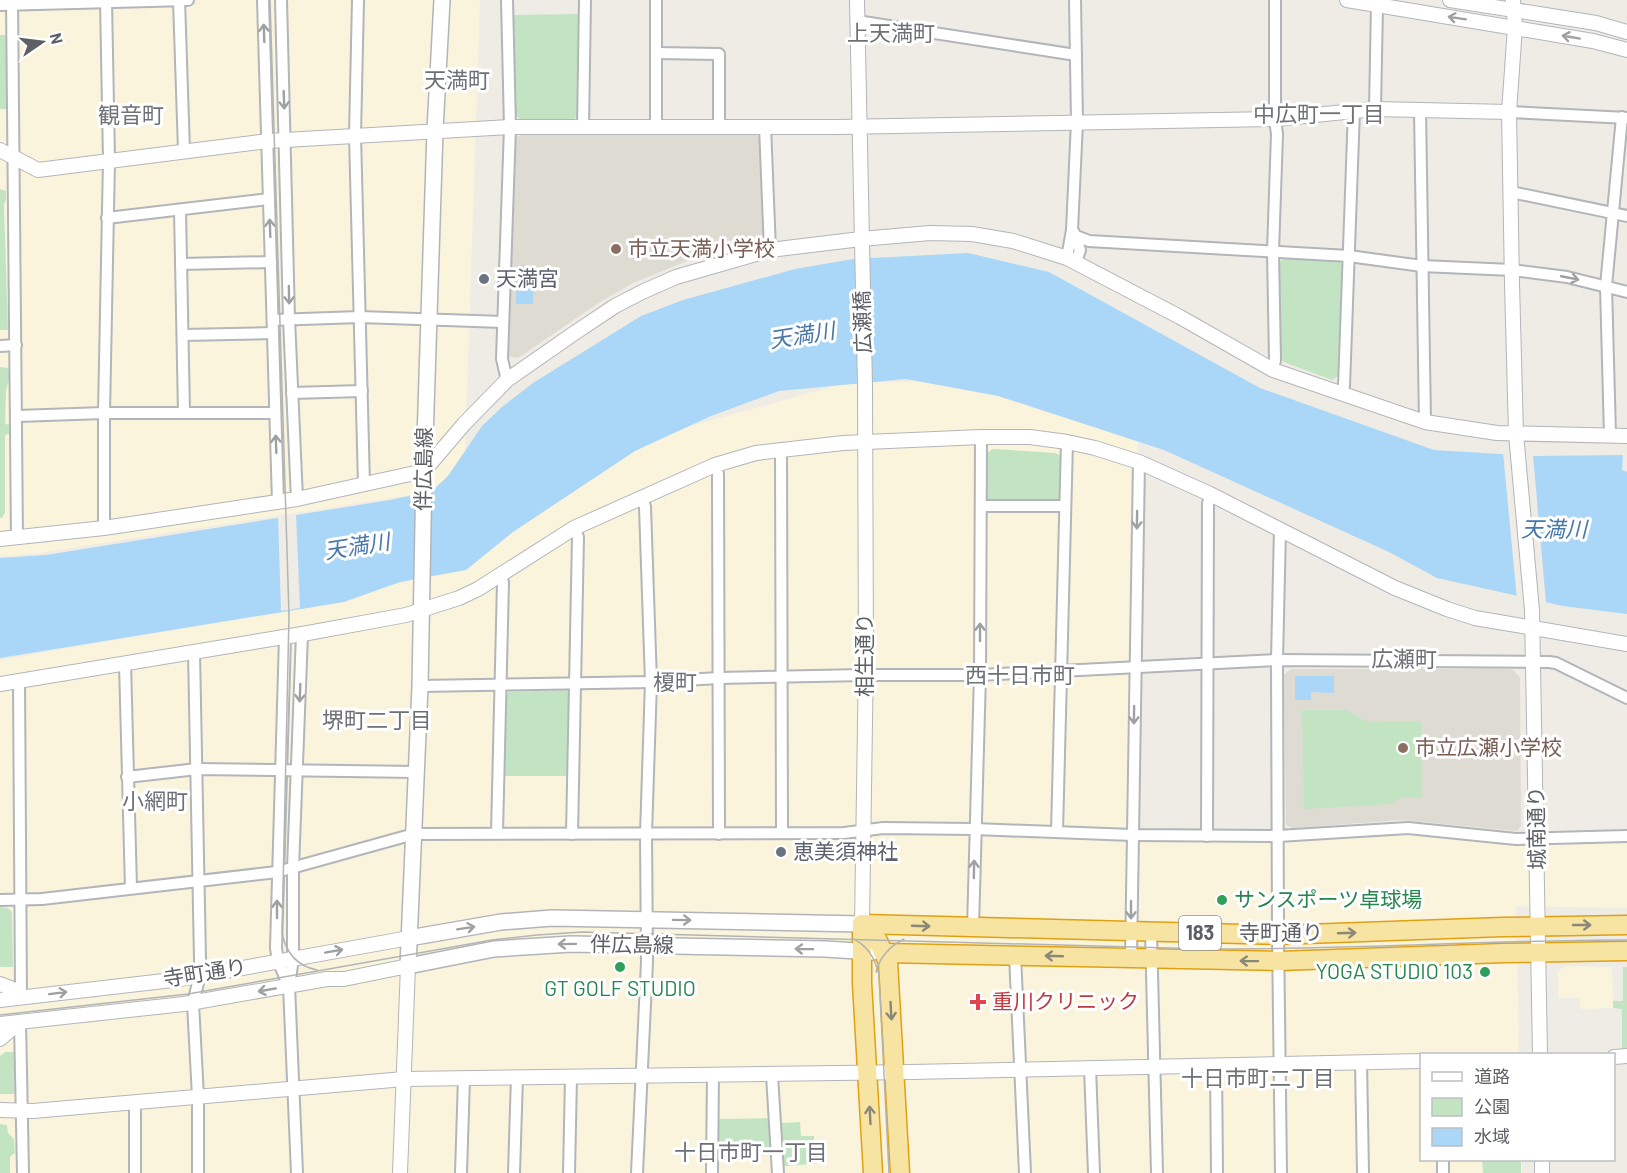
<svg xmlns="http://www.w3.org/2000/svg" width="1627" height="1173" viewBox="0 0 1627 1173" font-family="Barlow,'Noto Sans JP',sans-serif">
  <style>
    .commercial { fill: #fbf4dd }
    .education { fill: #dedbd3 }
    .green { fill: #c3e4c3 }
    .water { fill: #aad7f8 }
    .pier { fill: #eeece5 }
    .lines { fill: none; stroke-linecap: round; stroke-linejoin: round }
    .minor-casing { stroke: #b2b5b9; stroke-width: 14 }
    .tertiary-casing { stroke: #b2b5b9; stroke-width: 16 }
    .secondary-casing { stroke: #b1b4b9; stroke-width: 18 }
    .trunk-casing { stroke: #e1a011; stroke-width: 21 }
    .minor { stroke: #fff; stroke-width: 10 }
    .tertiary { stroke: #fff; stroke-width: 14 }
    .secondary { stroke: #fff; stroke-width: 15 }
    .trunk { stroke: #f7e4a2; stroke-width: 18 }
    .tram { stroke: #b3b4b4; stroke-width: 1.5 }
    .oneway { stroke: #9ea0a2 }
    .oneway2 { stroke: #8b8877 }
    .education-dot { fill: #8d6e63; stroke: #fff; stroke-width: 2 }
    .worship-dot { fill: #6b7280; stroke: #fff; stroke-width: 2 }
    .leisure-dot { fill: #2e9e5b; stroke: #fff; stroke-width: 2 }
    .health-dot { fill: #e0444e; stroke: #fff; stroke-width: 2 }
    .labels { text-anchor: middle; stroke-width: 6; stroke-linejoin: round; paint-order: stroke }
    .shield { fill: #fff; stroke: #8e9092; stroke-width: 1.5 }
    .shield-label { font-size: 20px; font-weight: bold; fill: #5d6064 }
    .education-label { font-size: 21px; fill: #785e54; stroke: #fff; text-anchor: start }
    .worship-label { font-size: 21px; fill: #5b616d; stroke: #fff; text-anchor: start }
    .street-label { font-size: 21px; fill: #5d6064; stroke: #fff }
    .leisure-label { font-size: 21px; fill: #27864d; stroke: #fff; text-anchor: start }
    .health-label { font-size: 21px; fill: #be3a42; stroke: #fff; text-anchor: start }
    .neighbourhood-label { font-size: 22px; fill: #6e7276; stroke: #fff }
    .water-label { font-size: 22px; font-style: italic; fill: #4878a9; stroke: #fff }
  </style>
  <rect width="100%" height="100%" fill="#eeece5"/>
  <!-- commercial -->
  <g class="commercial">
    <path d="M0,0h480l-15,453 -26,33 -29,9 -377,59 -33,2z"/>
    <path d="M931,381l52,7 155,54 -5,391 132,4 141,-9 221,12v68l-111,-2 3,148h-97v106h100v13h-1522v-513l307,-53 148,-38 119,-84 45,-28 68,-30 159,-44z"/>
    <path d="M1565,966l47,1 1,41 -33,1v-11h-22v-26z"/>
  </g>
  <!-- education -->
  <g class="education">
    <path d="M521,135h236l4,4 4,95 -4,4 -59,17 -69,28 -33,19 -82,56 -12,-2 7,-217z"/>
    <path d="M1291,669h221l8,8 1,149 -4,5 -115,-11 -110,8 -6,-3 -2,-150z"/>
  </g>
  <!-- green -->
  <g class="green">
    <path d="M579,14l-1,101 -4,4h-54l-6,-5 -3,-99z"/>
    <rect x="0" y="35" width="7" height="74"/>
    <path d="M0,189l6,2v8l-2,6 4,125h-8z"/>
    <path d="M1284,259l55,2 3,4 -4,111 -6,4 -48,-18 -5,-8 -1,-91z"/>
    <path d="M0,367l8,1c4,11 -1,14 -2,25 -1,10 0,21 -1,31l6,1v8l-6,2v78l-3,5h-2z"/>
    <path d="M993,449l63,4 5,3v44l-2,3h-68l-4,-4v-46z"/>
    <path d="M567,690l3,4 -1,82h-67l2,-79 5,-5z"/>
    <path d="M1302,710h45l20,12 54,-1 1,76 -21,1 -12,6 -85,5z"/>
    <path d="M0,907l8,1 4,4 1,55h-13z"/>
    <path d="M1623,967h4v81h-5v-39l-9,-1v-7h10z"/>
    <path d="M5,1052h10l-1,42h-14v-38z"/>
    <path d="M771,1118l1,37 -53,1 -1,-37z"/>
    <path d="M800,1122l1,14h13l1,28 -33,2 -1,-43z"/>
    <path d="M0,1124l7,1 1,8 6,6 1,14 -5,4v16h-10z"/>
    <path d="M1482,1160h39v13h-38z"/>
  </g>
  <!-- water -->
  <g class="water">
    <path d="M968,253l81,19 211,116 174,62 102,6 87,-1 -1,15 5,2v142l-64,-8 -126,-28 -48,-26 -225,-102 -166,-54 -92,-17 -127,12 -68,25 -76,35 -122,81 -47,38 -66,12 -56,20 -344,56v-100l46,-3 344,-55 42,-9 16,-15 34,-50 20,-19 31,-24 108,-67 42,-16 112,-31 58,-10z"/>
    <path d="M517,265h17l-1,39h-17z"/>
    <path d="M1295,676h39v17l-23,-1v8h-16z"/>
  </g>
  <!-- pier -->
  <g class="pier">
    <path d="M1503,452l30,3 13,148 -29,-3z"/>
    <path d="M296,513l4,95 -19,3 -3,-95z"/>
  </g>
  <g class="lines">
    <defs>
      <g id="minor">
        <path d="M12,0l5,538"/>
        <path d="M179,0l5,151"/>
        <path d="M263,0l15,502"/>
        <path d="M281,0l8,319 8,180"/>
        <path d="M358,0l-3,135 9,350"/>
        <path d="M507,0l3,127 -8,232 5,21"/>
        <path d="M656,0v127"/>
        <path d="M0,5l188,-5"/>
        <path d="M857,21l219,34"/>
        <path d="M656,53l63,1v72"/>
        <path d="M1375,109l2,-104"/>
        <path d="M1420,110l5,312"/>
        <path d="M1509,112l118,6"/>
        <path d="M765,126l5,124"/>
        <path d="M583,127l2,-127"/>
        <path d="M1511,192l116,24"/>
        <path d="M180,210l4,203"/>
        <path d="M107,218l162,-19"/>
        <path d="M1072,230l4,6 13,5 260,15 73,10 90,4 55,7 60,15"/>
        <path d="M1074,233l6,17 -4,12"/>
        <path d="M1067,258l5,-28 5,-108 -2,-122"/>
        <path d="M181,264l90,-2"/>
        <path d="M273,320l87,-3 143,5"/>
        <path d="M183,335l90,-2"/>
        <path d="M0,346l16,-1"/>
        <path d="M1273,370l2,-10 -2,-108 4,-118 -2,-15v-119"/>
        <path d="M292,393l70,-2"/>
        <path d="M1339,393l5,-7 10,-276"/>
        <path d="M17,416l87,-3h171"/>
        <path d="M1610,436l-4,-150 16,-169"/>
        <path d="M781,449l1,384"/>
        <path d="M715,465l3,9 1,360"/>
        <path d="M981,506h84"/>
        <path d="M104,528v-115l5,-253 -3,-160"/>
        <path d="M1280,529l-3,131 1,275 3,238"/>
        <path d="M285,637l-9,311 2,13 11,25"/>
        <path d="M194,652l6,307v16l-7,28 5,94v76"/>
        <path d="M125,663l6,225"/>
        <path d="M19,680l2,317"/>
        <path d="M420,686l231,-4 68,-4 147,-3h114l297,-15 272,2 7,1 71,35"/>
        <path d="M127,777l70,-8 220,3"/>
        <path d="M1057,832l10,-390"/>
        <path d="M497,833l6,-251 -3,-8"/>
        <path d="M572,834l6,-297 -4,-9"/>
        <path d="M1207,836l1,-332 2,-10"/>
        <path d="M0,900l42,-1 235,-27 137,-38 430,-1 39,-5 92,1 157,6 146,1 130,-8 108,11 111,-3"/>
        <path d="M973,928l7,-253 1,-238"/>
        <path d="M1151,932l6,241"/>
        <path d="M1015,955l10,218"/>
        <path d="M1131,958l8,-496"/>
        <path d="M20,1022l3,151"/>
        <path d="M1361,1062l2,111"/>
        <path d="M1216,1065l1,108"/>
        <path d="M1090,1068l4,105"/>
        <path d="M772,1075l6,98"/>
        <path d="M1443,1160v13"/>
        <path d="M135,1173v-71"/>
        <path d="M297,1173l-8,-187 4,-28v-90l9,-234"/>
        <path d="M461,1173l3,-95"/>
        <path d="M514,1173l3,-96"/>
        <path d="M569,1173l2,-96"/>
        <path d="M637,1173l10,-211 -1,-128 5,-152 -6,-175 -3,-10"/>
        <path d="M712,1173l1,-98"/>
      </g>
      <g id="tertiary">
        <path d="M857,0l8,386 1,269 -4,269"/>
        <path d="M1347,0l246,41 34,9"/>
        <path d="M1450,0l146,23 31,9"/>
        <path d="M1513,0l2,27 -6,85 3,171 4,151 16,176 8,444"/>
        <path d="M0,150l38,20 230,-29 242,-14h328l437,-8 100,-10 134,3"/>
        <path d="M0,539l104,-11 193,-29 127,-28 40,-47 43,-44 66,-46 42,-28 27,-14 34,-15 94,-27 91,-11 69,-6 42,1 41,7 54,17 113,59 93,53 152,52 72,11 130,3"/>
        <path d="M0,684l308,-51 98,-18 31,-10 22,-7 19,-9 96,-61 141,-63 41,-12 87,-10 138,-6h49l37,5 28,6 44,14 71,32 185,94 52,21 28,9 152,26"/>
        <path d="M0,984l15,6 6,7"/>
        <path d="M0,1000l181,-21 228,-41"/>
        <path d="M0,1024l184,-20 143,-25h17l64,-13 -8,207"/>
        <path d="M0,1039l20,-17"/>
        <path d="M1614,1057l13,-1"/>
        <path d="M0,1110l33,1 371,-32 507,-7 511,-11"/>
        <path d="M1542,1160v13"/>
      </g>
      <g id="secondary">
        <path d="M442,0l-7,130 -11,341 -4,215 -12,280 86,-17 77,-5 254,5 48,3"/>
        <path d="M409,938l92,-16 51,-4 310,6"/>
      </g>
      <g id="trunk">
        <path d="M862,924l416,11 225,-8 124,-2"/>
        <path d="M862,924l15,15 11,23 12,211"/>
        <path d="M862,924v59l11,190"/>
        <path d="M885,953l394,8 225,-8 123,-2"/>
      </g>
    </defs>
    <!-- minor casing -->
    <use href="#minor" class="minor-casing"/>
    <!-- tertiary casing -->
    <use href="#tertiary" class="tertiary-casing"/>
    <!-- secondary casing -->
    <use href="#secondary" class="secondary-casing"/>
    <!-- trunk casing -->
    <use href="#trunk" class="trunk-casing"/>
    <!-- minor -->
    <use href="#minor" class="minor"/>
    <!-- tertiary -->
    <use href="#tertiary" class="tertiary"/>
    <!-- secondary -->
    <use href="#secondary" class="secondary"/>
    <!-- trunk -->
    <use href="#trunk" class="trunk"/>
    <!-- tram -->
    <g class="tram">
      <path d="M270,0l19,615 -7,318c4,20 15,33 35,37"/>
      <path d="M852,938c16,8 23,20 27,37l10,198"/>
      <path d="M876,972c4,-15 14,-26 28,-33"/>
      <path d="M0,1015l188,-21 304,-54 45,-5 45,-3 624,17c141,1 281,-9 421,-9"/>
    </g>
  </g>
  <!-- one-way arrows -->
  <defs><path id="oneway-shaft" d="M-6 0H5M1.5-3L5.5 0L1.5 3" fill="none" stroke-width="1.6" stroke-linecap="round" stroke-linejoin="round" transform="scale(1.5)"/></defs>
  <g class="oneway">
    <use href="#oneway-shaft" transform="translate(1457 18) rotate(-171)"/>
    <use href="#oneway-shaft" transform="translate(264 33) rotate(-92)"/>
    <use href="#oneway-shaft" transform="translate(1571 37) rotate(-170)"/>
    <use href="#oneway-shaft" transform="translate(284 100) rotate(88)"/>
    <use href="#oneway-shaft" transform="translate(270 228) rotate(-92)"/>
    <use href="#oneway-shaft" transform="translate(1570 278) rotate(11)"/>
    <use href="#oneway-shaft" transform="translate(289 295) rotate(89)"/>
    <use href="#oneway-shaft" transform="translate(276 444) rotate(-92)"/>
    <use href="#oneway-shaft" transform="translate(1137 520) rotate(91)"/>
    <use href="#oneway-shaft" transform="translate(980 632) rotate(-90)"/>
    <use href="#oneway-shaft" transform="translate(300 693) rotate(92)"/>
    <use href="#oneway-shaft" transform="translate(1134 715) rotate(91)"/>
    <use href="#oneway-shaft" transform="translate(974 869) rotate(-89)"/>
    <use href="#oneway-shaft" transform="translate(277 909) rotate(-90)"/>
    <use href="#oneway-shaft" transform="translate(1131 910) rotate(90)"/>
    <use href="#oneway-shaft" transform="translate(682 920) rotate(1)"/>
    <use href="#oneway-shaft" transform="translate(466 928) rotate(-9)"/>
    <use href="#oneway-shaft" transform="translate(567 944) rotate(179)"/>
    <use href="#oneway-shaft" transform="translate(804 949) rotate(-179)"/>
    <use href="#oneway-shaft" transform="translate(334 951) rotate(-10)"/>
    <use href="#oneway-shaft" transform="translate(267 990) rotate(170)"/>
    <use href="#oneway-shaft" transform="translate(58 993) rotate(-7)"/>
  </g>
  <g class="oneway2">
    <use href="#oneway-shaft" transform="translate(1582 925)"/>
    <use href="#oneway-shaft" transform="translate(921 926) rotate(2)"/>
    <use href="#oneway-shaft" transform="translate(1347 933) rotate(-2)"/>
    <use href="#oneway-shaft" transform="translate(1054 956) rotate(-178)"/>
    <use href="#oneway-shaft" transform="translate(1249 961) rotate(-179)"/>
    <use href="#oneway-shaft" transform="translate(891 1011) rotate(87)"/>
    <use href="#oneway-shaft" transform="translate(870 1115) rotate(-93)"/>
  </g>
  <!-- markers -->
  <g class="education-dot">
    <circle cx="616" cy="249" r="6"/>
    <circle cx="1403" cy="748" r="6"/>
  </g>
  <g class="worship-dot">
    <circle cx="484" cy="279" r="6"/>
    <circle cx="781" cy="852" r="6"/>
  </g>
  <g class="leisure-dot">
    <circle cx="1222" cy="900" r="6"/>
    <circle cx="620" cy="967" r="6"/>
    <circle cx="1485" cy="972" r="6"/>
  </g>
  <path class="health-dot" d="M975 993h6v6h6v6h-6v6h-6v-6h-6v-6h6z"/>
  <g class="labels">
    <!-- shield labels -->
    <rect class="shield" x="1179" y="916" width="42" height="34" rx="4.5"/>
    <g class="shield-label">
      <text x="1200" y="940">183</text>
    </g>
    <!-- education labels -->
    <g class="education-label">
      <text x="628" y="256">市立天満小学校</text>
      <text x="1415" y="755">市立広瀬小学校</text>
    </g>
    <!-- worship labels -->
    <g class="worship-label">
      <text x="496" y="286">天満宮</text>
      <text x="793" y="859">恵美須神社</text>
    </g>
    <!-- street labels -->
    <g class="street-label">
      <text transform="translate(863 322) rotate(-92)" y="7">広瀬橋</text>
      <text transform="translate(424 469) rotate(-89)" y="7">伴広島線</text>
      <text transform="translate(865 655) rotate(-90)" y="7">相生通り</text>
      <text transform="translate(1537 828) rotate(-91)" y="7">城南通り</text>
      <text x="1281" y="940">寺町通り</text>
      <text transform="translate(632 945) rotate(1)" y="7">伴広島線</text>
      <text transform="translate(205 973) rotate(-9)" y="7">寺町通り</text>
    </g>
    <!-- leisure labels -->
    <g class="leisure-label">
      <text x="1234" y="907">サンスポーツ卓球場</text>
      <text x="1473" y="979" text-anchor="end">YOGA STUDIO 103</text>
      <text x="620" y="996" text-anchor="middle">GT GOLF STUDIO</text>
    </g>
    <!-- health labels -->
    <g class="health-label">
      <text x="992" y="1009">重川クリニック</text>
    </g>
    <!-- neighbourhood labels -->
    <g class="neighbourhood-label">
      <text x="891" y="41">上天満町</text>
      <text x="457" y="88">天満町</text>
      <text x="1319" y="122">中広町一丁目</text>
      <text x="131" y="123">観音町</text>
      <text x="1404" y="667">広瀬町</text>
      <text x="1020" y="683">西十日市町</text>
      <text x="675" y="690">榎町</text>
      <text x="377" y="728">堺町二丁目</text>
      <text x="155" y="809">小網町</text>
      <text x="1258" y="1086">十日市町二丁目</text>
      <text x="751" y="1160">十日市町一丁目</text>
    </g>
    <!-- water labels -->
    <g class="water-label">
      <text transform="translate(802 335) rotate(-9)" y="8">天満川</text>
      <text x="1554" y="537">天満川</text>
      <text transform="translate(357 546) rotate(-9)" y="8">天満川</text>
    </g>
  </g>
  <!-- legend -->
  <rect x="1420" y="1053" width="195" height="108" fill="#ffffff" stroke="#bebfc1" stroke-width="1.5"/>
  <rect x="1432" y="1072" width="30" height="9" fill="#ffffff" stroke="#bebfc1" stroke-width="1.5"/>
  <text x="1474" y="1083" font-size="18" fill="#5d6064">道路</text>
  <rect x="1432" y="1098" width="30" height="18" fill="#c3e4c3" stroke="#bebfc1" stroke-width="1.5"/>
  <text x="1474" y="1113" font-size="18" fill="#5d6064">公園</text>
  <rect x="1432" y="1128" width="30" height="18" fill="#aad7f8" stroke="#bebfc1" stroke-width="1.5"/>
  <text x="1474" y="1143" font-size="18" fill="#5d6064">水域</text>
  <!-- north arrow -->
  <g transform="translate(42 42) rotate(76)" stroke="#ffffff" stroke-width="4.5" paint-order="stroke">
  <path d="M0-4.5L10 22L0 15L-10 22Z" fill="#5d6064"/>
  <text y="-9" font-size="16" font-weight="bold" text-anchor="middle" fill="#5d6064">N</text>
  </g>
</svg>
